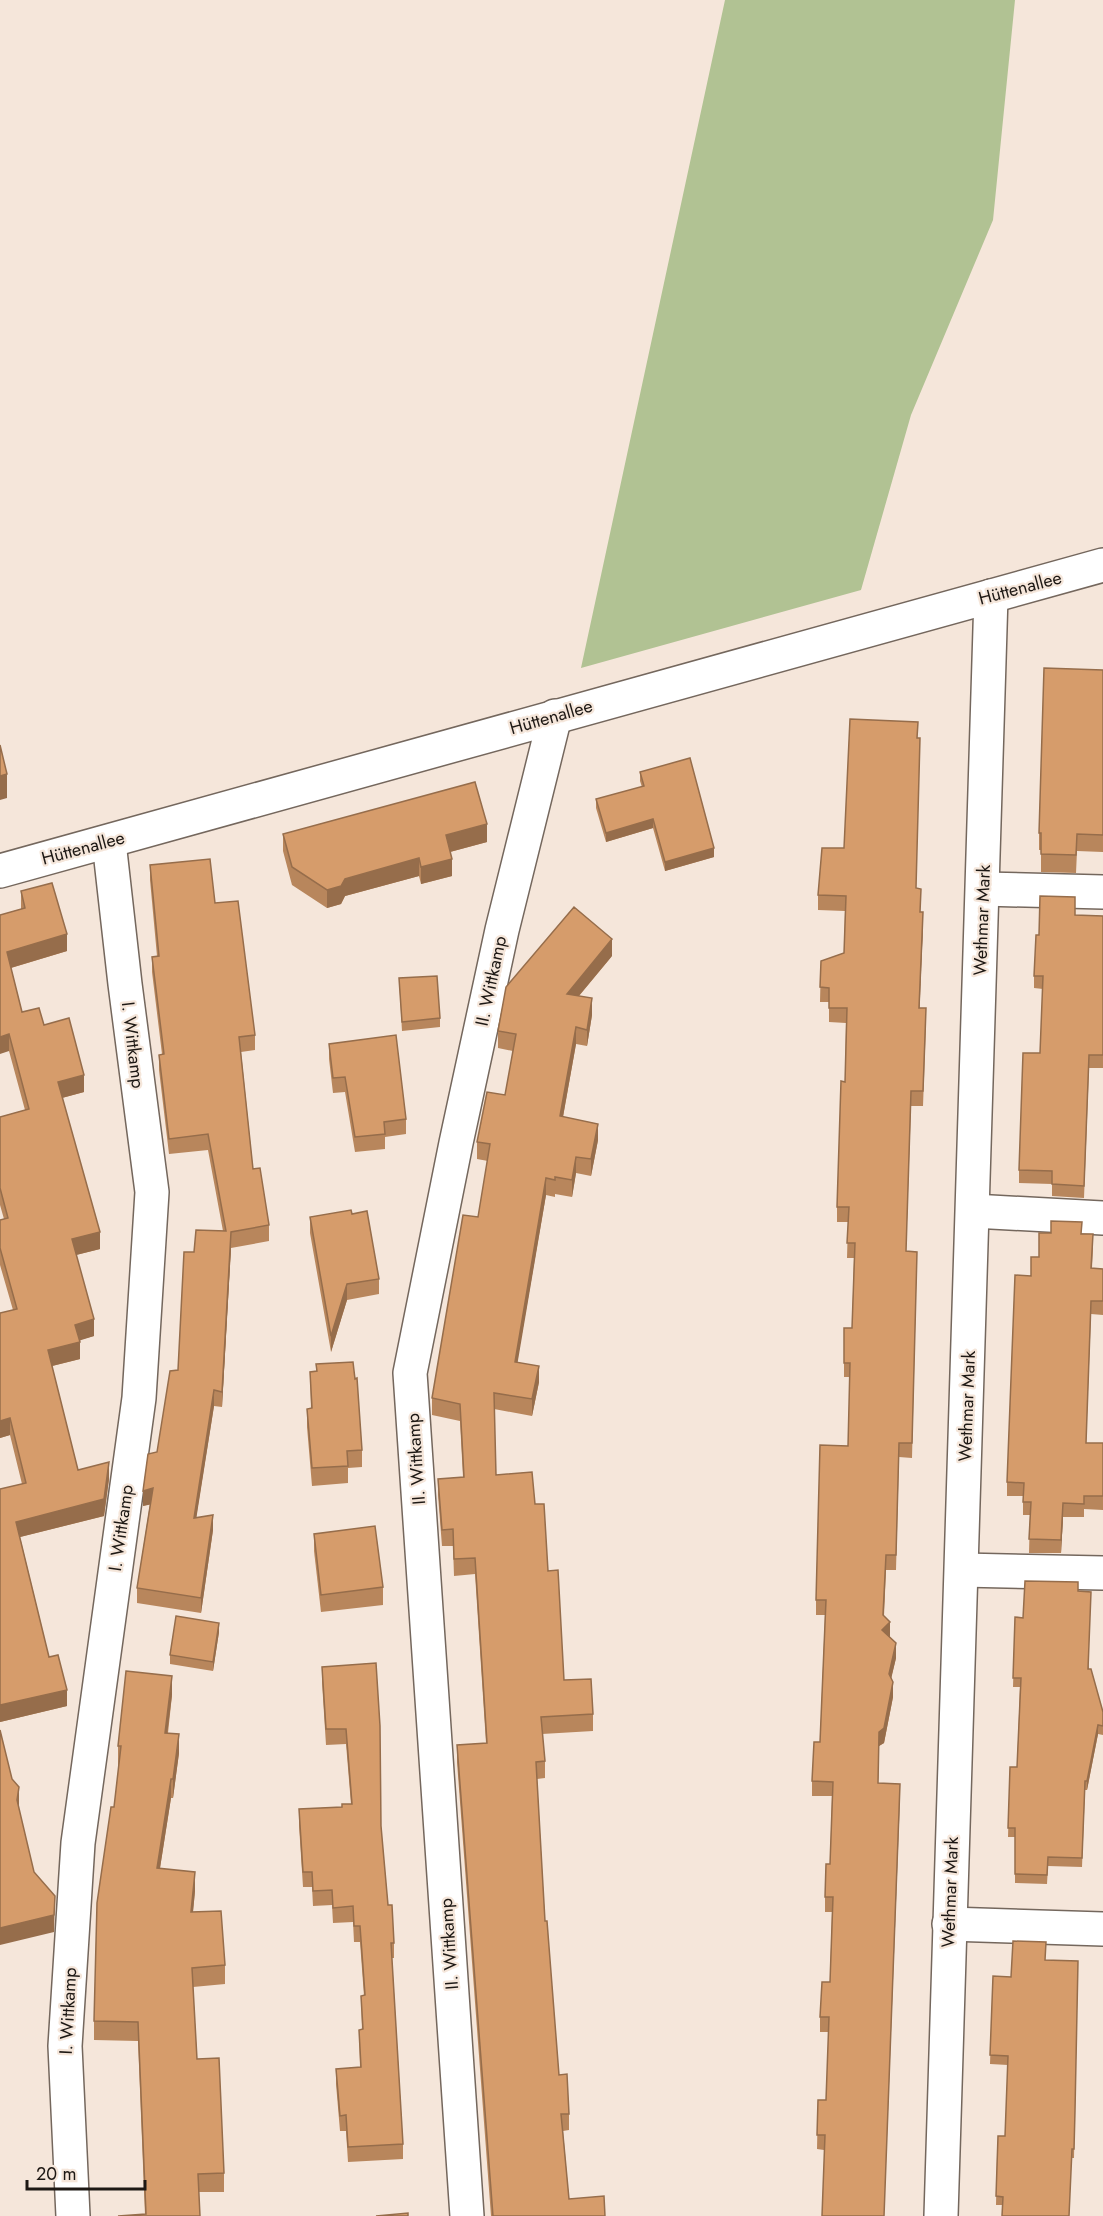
<svg xmlns="http://www.w3.org/2000/svg" width="1103" height="2216" viewBox="0 0 1103 2216" font-family="Jost,sans-serif">
  <style>
    .green { fill: #b1c293 }
    .lines { fill: none; stroke-linecap: round; stroke-linejoin: round }
    .street-casing { stroke: #74675d; stroke-width: 36 }
    .street { stroke: #fff; stroke-width: 33 }
    .wall { fill: #b8865c }
    .shaded-wall { fill: #966d4b }
    .building { fill: #d69c6b; stroke: #966d4b; stroke-width: 1.5 }
    .labels { text-anchor: middle; stroke-width: 4.5; stroke-linejoin: round; paint-order: stroke }
    .street-label { font-size: 18px; fill: #1d1814; stroke: #f5e6da }
  </style>
  <rect width="100%" height="100%" fill="#f5e6da"/>
  <!-- green -->
  <path class="green" d="M725,0h290l-22,220 -82,195 -50,175 -280,78z"/>
  <g class="lines">
    <defs>
      <g id="street">
        <path d="M0,871l1103,-306"/>
        <path d="M983,889l120,3"/>
        <path d="M973,1211l130,7"/>
        <path d="M962,1570l141,3"/>
        <path d="M949,1924l154,5"/>
        <path d="M73,2216l-8,-170 13,-203 61,-445 13,-206 -27,-208 -16,-142"/>
        <path d="M467,2216l-57,-843 46,-230 46,-213 53,-214"/>
        <path d="M941,2216l50,-1620"/>
      </g>
    </defs>
    <!-- street casing -->
    <use href="#street" class="street-casing"/>
    <!-- street -->
    <use href="#street" class="street"/>
  </g>
  <!-- wall -->
  <g class="wall">
    <path d="M1103,670v182l-26,-1 -1,22 -35,-1v-22h-2v-17z"/>
    <path d="M640,772l74,85 -49,14 -12,-43 -47,14 -10,-34v-9l46,-12 -2,-6z"/>
    <path d="M283,834l204,8 -37,10 2,24 -31,8 -2,-8 -74,20 -4,8 -14,4 -35,-23 -9,-34z"/>
    <path d="M844,848l72,41 7,37 -4,82 7,15 -3,83h-12l-5,145 11,1 -5,206 -13,-1 -3,113h-10l-2,46 12,42 -5,20 2,19 -9,46 -5,3 -1,37 22,15 -76,352 -7,-1 1,-49h8l3,-68h-9v-15l10,-35 2,-70h-7v-15l5,-33 2,-68h-20v-15l8,-39 5,-127h-9v-15l32,-154 2,-69h-6v-49h8l2,-70h-7l1,-36h-11v-15l8,-125 1,-59 -17,-1v-20h-9l1,-41 23,-8 1,-42 -27,-1v-15z"/>
    <path d="M150,865l65,38 40,132v15l-14,2 12,117 16,56v16l-38,7 -9,159 -8,-1 -18,112 17,12 -12,83 -64,-10v-15l13,-84 -7,2 35,-136 16,-118 29,-21 -15,-81 -39,4 -10,-84v-15l3,-1 -10,-82v-15l5,-1 -7,-76z"/>
    <path d="M21,891l46,60 -56,17 11,44 22,13 40,67 -22,6 38,151 -24,6 18,81 -15,4 1,19 -28,7 26,104 31,9 -5,37 -84,21 29,120 18,49 -67,16v-233l22,-5 -12,-49 -10,3v-125l13,-3 -13,-45v-45l4,-1 -4,-14v-88l25,-7 -16,-59 -9,-136 21,-6z"/>
    <path d="M1075,915l28,1v152h-14l-5,130 -32,-2v-12l-33,-1v-13l21,-117 3,-64 -9,-1v-12l5,-41z"/>
    <path d="M612,956l-33,40 13,19 -5,31 -11,-2 -13,73 35,23 -7,36 -15,-3 -4,24 -17,-3v3l-9,-2 -29,167 22,20 -7,34 -38,-7 2,66 39,29 13,67 16,109 29,34v17l-51,3 3,27v17l-8,1 8,142 14,154 10,39v16l-6,1 6,68 36,17h-114l-34,-454v-17l29,-2 -11,-169 -21,2 -1,-30h-11l-4,-51v-16l25,-2 -3,-56 -28,-6v-17l46,-181 10,-56 -11,-2v-17l28,-47 8,-44 -15,-3v-17z"/>
    <path d="M399,978l41,40v9l-38,4z"/>
    <path d="M329,1044l77,75v15l-21,3v12l-30,3 -10,-60 -12,1 -4,-34z"/>
    <path d="M352,1214l27,65v15l-32,6 -16,52 -21,-119v-16z"/>
    <path d="M1082,1234l11,14 -1,20 11,1v46l-12,-1 -5,129h17v67l-19,-1v8h-21l-2,36h-32l1,-38h-7v-19h-16v-14l24,-206 8,-19z"/>
    <path d="M316,1364l39,15 7,71v17l-14,1v15l-36,3 -5,-59v-18h4l-1,-37h6z"/>
    <path d="M314,1534l69,53v18l-62,7 -7,-61z"/>
    <path d="M1078,1591l11,78 14,43v23l-5,-1 -11,56h-2l-3,77 -34,-1 -1,18 -32,-1v-46h-7l2,-70h7l3,-80h-7l2,-70 8,1z"/>
    <path d="M219,1632l-6,39 -43,-7v-9z"/>
    <path d="M376,1663l5,163 7,79 6,38v15h-2l11,186v15l-55,3 -2,-31h-6l-4,-47v-15l24,-2 -1,-37h3l-1,-34h3l-4,-54h-6l-1,-20 -20,1 -1,-18 -19,1 -1,-19h-9l-4,-62v-16l43,-2 9,-3 -5,-60 -20,1 -4,-63v-15z"/>
    <path d="M172,1695l-4,38 11,20 -6,45h-2l-11,70 35,23 -2,21 32,53v19l-32,3 4,72 27,114v19h-25l-54,23 -7,-174 -44,-1v-19l25,-256h-1v-19z"/>
    <path d="M1045,1960l33,1 -4,197h-2l-69,47h-7l1,-49 8,-20 3,-71 -18,-1 3,-88 18,1z"/>
  </g>
  <!-- shaded-wall -->
  <g class="shaded-wall">
    <path d="M7,774v24l-7,2v-24z"/>
    <path d="M653,819v9l-47,14v-9z"/>
    <path d="M487,824v18l-41,11v-18z"/>
    <path d="M714,848v9l-49,14v-9z"/>
    <path d="M419,858v18l-74,20 -4,8 -14,4v-18l18,-11z"/>
    <path d="M452,859v17l-31,8v-17z"/>
    <path d="M923,912v14l-4,96v-14z"/>
    <path d="M67,934v17l-60,18v-17z"/>
    <path d="M612,939v17l-45,54v-16z"/>
    <path d="M592,998v17l-5,31v-16z"/>
    <path d="M576,1027v17l-16,89v-17z"/>
    <path d="M9,1034v17l-9,3v-17z"/>
    <path d="M84,1075v17l-26,7v-17z"/>
    <path d="M598,1124v16l-7,36v-17z"/>
    <path d="M576,1157v16l-4,24v-17z"/>
    <path d="M546,1178v17l-31,183v-16z"/>
    <path d="M100,1232v17l-28,7v-17z"/>
    <path d="M231,1232v16l-9,159v-15z"/>
    <path d="M347,1284v16l-16,52v-16z"/>
    <path d="M94,1319v17l-19,6v-17z"/>
    <path d="M80,1342v17l-32,8v-17z"/>
    <path d="M539,1366v16l-7,34v-17z"/>
    <path d="M214,1390v16l-20,127v-15z"/>
    <path d="M10,1418v17l-10,3v-17z"/>
    <path d="M109,1462v17l-5,37 -88,22v-16z"/>
    <path d="M153,1488v16l-10,2v-15z"/>
    <path d="M1063,1503v14l-2,36v-13z"/>
    <path d="M213,1515v15l-12,83v-15z"/>
    <path d="M886,1555l-3,74 7,-7v15l-8,8z"/>
    <path d="M219,1623v9l-6,39v-9z"/>
    <path d="M896,1643v15l-7,30v-14z"/>
    <path d="M172,1676v19l-7,56v-18z"/>
    <path d="M893,1682v15l-9,46 -5,3 -1,51 1,-65z"/>
    <path d="M67,1690v16l-67,16v-17z"/>
    <path d="M1098,1725v9l-11,56v-9z"/>
    <path d="M179,1734v19l-6,45v-19z"/>
    <path d="M171,1779v19l-14,89v-19z"/>
    <path d="M900,1784v14l-16,418z"/>
    <path d="M19,1787v17l-2,13v-17z"/>
    <path d="M195,1872v19l-4,40v-19z"/>
    <path d="M55,1896l-1,36 -54,13v-17z"/>
  </g>
  <!-- building -->
  <g class="building">
    <path d="M1044,668l59,2v165l-26,-1 -1,21 -35,-1v-21h-2z"/>
    <path d="M850,719l68,3 -1,16h3l-4,150 5,1 -1,23h3l-4,96h7l-3,83h-12l-5,160 11,1 -5,191h-13l-3,112h-10l-3,60 7,7 -8,8 14,13 -7,31 4,8 -9,46 -5,4 -1,51 22,1 -16,432h-62l3,-81h-8l1,-35h8l3,-83h-9l2,-35h8l3,-85h-8l1,-33h4l3,-82 -21,-1 2,-39h6l6,-142h-10l4,-155 28,1 2,-83h-6v-35h8l3,-85h-8l2,-36h-12l4,-126 4,1 2,-74h-18v-20l-9,-1 1,-26 23,-8 2,-57 -28,-1 4,-47h22z"/>
    <path d="M0,745l7,29 -7,2z"/>
    <path d="M690,758l24,90 -49,14 -12,-43 -47,14 -10,-34 48,-13 -4,-14z"/>
    <path d="M475,782l12,42 -41,11 6,24 -31,8 -2,-9 -74,21 -4,7 -14,4 -35,-23 -9,-33z"/>
    <path d="M210,859l5,44 23,-2 17,134 -16,2 14,132 7,-1 9,57 -38,7 -9,160 -8,-2 -20,128 19,-3 -12,83 -64,-10 16,-100 -10,3 5,-37 9,-2 13,-81 8,-1 6,-118h10l2,-22 30,1 -18,-97 -39,5 -10,-84 5,-1 -12,-97 7,-1 -9,-91z"/>
    <path d="M52,883l15,51 -60,18 15,60 17,-4 5,17 25,-7 15,57 -26,7 42,150 -28,7 22,80 -19,6 5,17 -32,8 30,120 31,-8 -5,37 -88,23 33,135 9,-2 9,35 -67,15v-216l26,-6 -16,-65 -10,3v-108l17,-4 -17,-61v-28l8,-2 -8,-30v-71l29,-8 -20,-75 -9,3v-122l25,-7 -4,-17z"/>
    <path d="M1040,896l35,1v18l28,1v139h-14l-5,131 -32,-2v-13l-33,-1 4,-117h17l3,-77h-9l2,-41h3z"/>
    <path d="M574,907l38,32 -45,55 25,4 -5,32 -11,-3 -16,89 38,8 -7,35 -15,-2 -4,23 -17,-3v3l-9,-2 -31,184 24,4 -7,33 -38,-6 2,82 36,-3 3,32h9l4,67 10,-1 6,110 27,-1 2,35 -52,3 4,44 -9,1 9,159h2l12,154 8,-1 2,40h-8l8,85 35,-3 1,20h-112l-36,-471 30,-2 -12,-185 -21,1 -1,-30 -11,1 -4,-51 26,-2 -4,-73 -28,-6 31,-183 15,2 12,-73 -13,-2 10,-50 18,3 11,-61 -18,-3 8,-44z"/>
    <path d="M437,976l3,42 -38,4 -3,-44z"/>
    <path d="M396,1035l10,84 -22,3 1,12 -30,3 -10,-60 -12,1 -4,-34z"/>
    <path d="M351,1210l1,4 15,-3 12,68 -32,5 -16,52 -21,-119z"/>
    <path d="M1051,1221l31,1 -1,12h12l-2,34 12,1v32h-12l-5,142h17v53h-19v8l-21,-1 -2,37 -32,-1 2,-37h-8l1,-19 -17,-1 8,-207 16,1v-19h8v-24h12z"/>
    <path d="M353,1362l2,17 2,-1 5,72 -15,1 1,15 -36,2 -5,-59 5,-1 -2,-36 7,-1 -1,-7z"/>
    <path d="M375,1526l8,61 -62,8 -7,-61z"/>
    <path d="M1025,1581l53,1v9l13,1 -3,77h3l12,43v14l-5,-1 -11,56h-2l-3,77 -34,-1 -1,18 -32,-1v-46h-7l2,-61h7l4,-89h-8l2,-61 8,1z"/>
    <path d="M176,1616l43,7 -6,39 -43,-7z"/>
    <path d="M376,1663l4,63 1,100 7,79h4l2,38h-3l12,201 -55,3 -2,-32 -6,1 -4,-47 25,-2 -2,-37 4,-1 -2,-33 4,-1 -5,-69h-6l-1,-20 -20,2 -1,-18 -19,1 -1,-19h-9l-4,-63 43,-2v-3h10l-6,-75h-20l-4,-62z"/>
    <path d="M126,1671l46,5 -7,57 14,1 -6,45h-2l-14,89 38,4 -4,40 30,-1 4,54 -33,3 5,91 22,-1 5,115 -26,1 2,42h-82l28,-2 -8,-192 -44,-1 3,-118 14,-96h3l7,-61h-3z"/>
    <path d="M0,1730l12,49 7,8 -2,13 17,72 21,24 -1,19 -54,13z"/>
    <path d="M1013,1941l33,1 -1,18 33,1 -3,150 -1,38h-2l-3,67h-67l1,-19 -7,-1 2,-60h7l3,-80 -18,-1 3,-79 18,1z"/>
    <path d="M408,2213v3h-32z"/>
  </g>
  <g class="labels">
    <!-- street labels -->
    <g class="street-label">
      <text transform="translate(1020 588) rotate(-15)" y="6">Hüttenallee</text>
      <text transform="translate(551 717) rotate(-16)" y="6">Hüttenallee</text>
      <text transform="translate(83 848) rotate(-15)" y="6">Hüttenallee</text>
      <text transform="translate(982 920) rotate(-88)" y="6">Wethmar Mark</text>
      <text transform="translate(491 981) rotate(-78)" y="6">II. Wittkamp</text>
      <text transform="translate(133 1045) rotate(83)" y="6">I. Wittkamp</text>
      <text transform="translate(967 1406) rotate(-88)" y="6">Wethmar Mark</text>
      <text transform="translate(416 1459) rotate(-94)" y="6">II. Wittkamp</text>
      <text transform="translate(121 1528) rotate(-82)" y="6">I. Wittkamp</text>
      <text transform="translate(950 1892) rotate(-88)" y="6">Wethmar Mark</text>
      <text transform="translate(449 1944) rotate(-94)" y="6">II. Wittkamp</text>
      <text transform="translate(68 2011) rotate(-87)" y="6">I. Wittkamp</text>
    </g>
  </g>
  <!-- scale -->
  <path d="M27 2180v9h118v-9" fill="none" stroke="#1d1814" stroke-width="3"/>
  <text x="36" y="2180" font-size="18" fill="#1d1814" stroke="#f5e6da" stroke-width="4.5" paint-order="stroke">20 m</text>
</svg>
